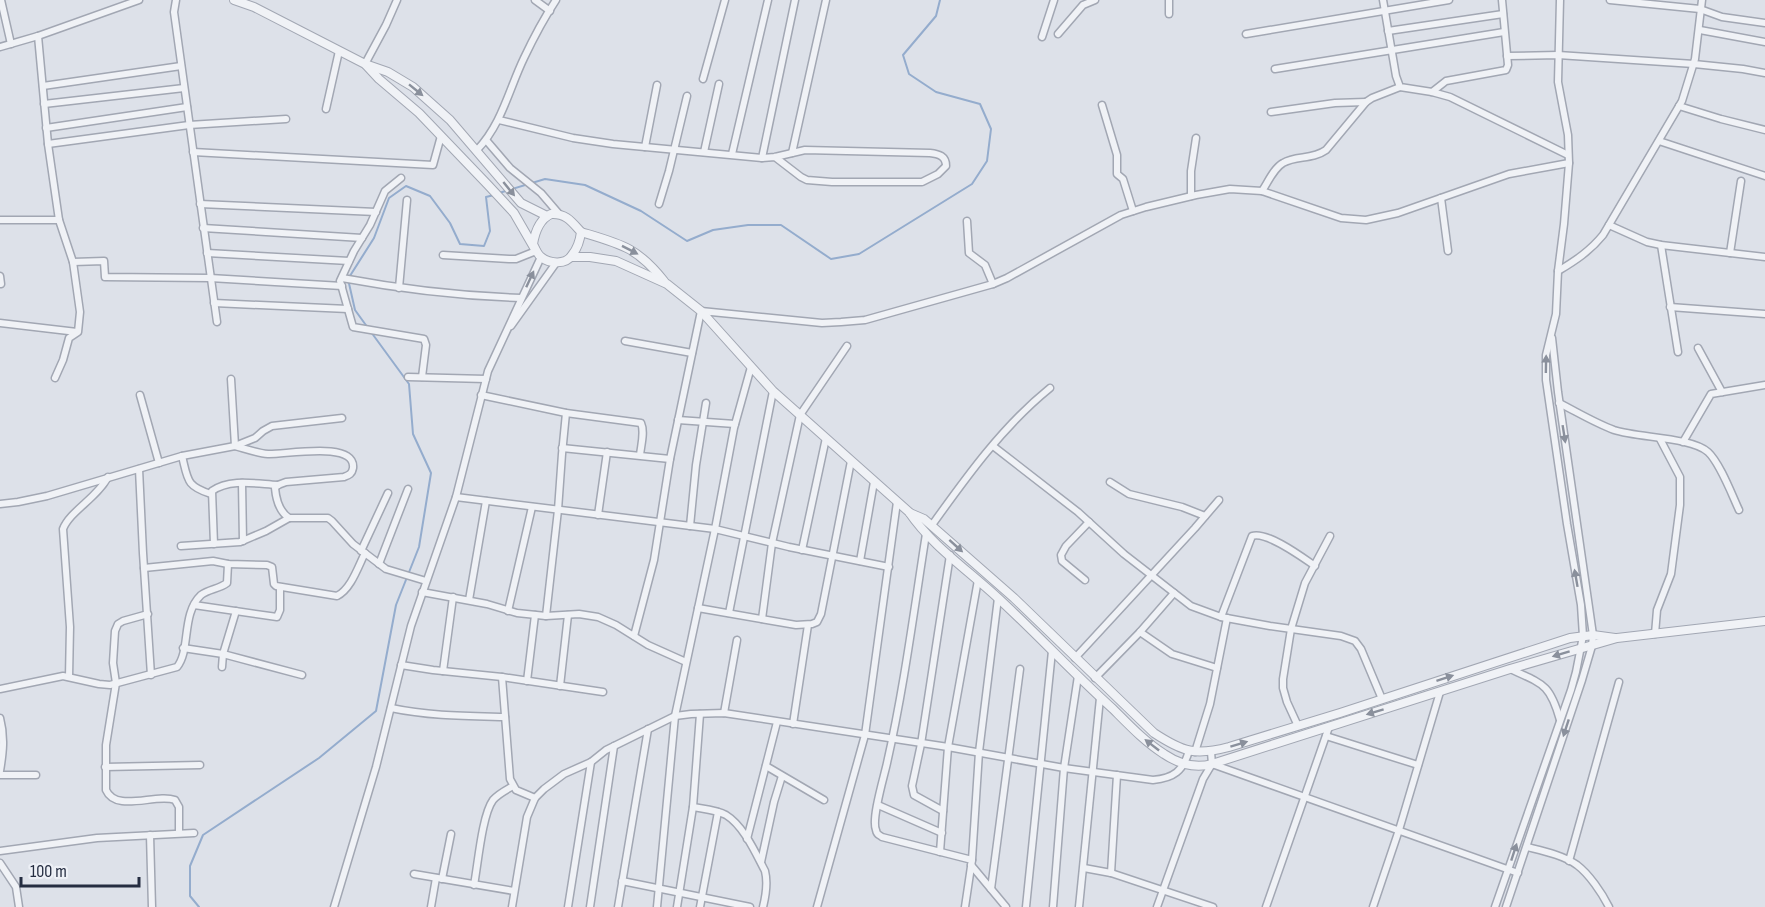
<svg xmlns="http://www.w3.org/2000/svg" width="1765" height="907" viewBox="0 0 1765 907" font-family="'Sofia Sans Condensed',sans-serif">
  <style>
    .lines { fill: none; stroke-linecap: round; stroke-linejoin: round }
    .stream { stroke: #94accd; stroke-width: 2 }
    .minor-casing { stroke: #a2a7b3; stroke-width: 9 }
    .tertiary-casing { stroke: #a2a7b3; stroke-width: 10 }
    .minor { stroke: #f0f2f6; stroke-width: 6 }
    .tertiary { stroke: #f0f2f6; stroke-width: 8 }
    .oneway { fill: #8a909c }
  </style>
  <rect width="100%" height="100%" fill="#dde1e9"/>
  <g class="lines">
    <!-- stream -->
    <g class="stream">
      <path d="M499,193l46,-14 40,6 56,26 46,30 26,-11 35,-5h33l50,34 28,-5 113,-70 15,-23 4,-32 -11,-25 -44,-12 -27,-18 -6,-19 33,-39 4,-16"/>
      <path d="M368,328l-13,-18 -7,-31 26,-41 15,-40 17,-12 24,10 20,27 10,21 24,2 6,-15 -4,-34 8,-2"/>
      <path d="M199,907l-9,-11v-30l13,-31 116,-77 57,-47 20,-106 23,-58 12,-74 -18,-39 -4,-50 -38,-52"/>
    </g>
    <defs>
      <g id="minor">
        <path d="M1,0l10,44"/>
        <path d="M176,0l-2,12 43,310"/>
        <path d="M535,0l15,11"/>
        <path d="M1383,0l13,76 4,11 32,5 18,5 118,58"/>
        <path d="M1610,0l90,9 22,8 43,6"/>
        <path d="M1169,14v-14"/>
        <path d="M1700,30l65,12"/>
        <path d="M1388,31l115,-17"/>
        <path d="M1058,34l25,-29 12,-5"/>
        <path d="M1246,34l203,-34"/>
        <path d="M38,36l10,108 11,76 14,42 7,50 -2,20 -9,6 -6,22 -8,18"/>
        <path d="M1042,37l12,-37"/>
        <path d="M0,47l38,-11 101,-36"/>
        <path d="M1507,56l51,-1 136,9 49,5 22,4"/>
        <path d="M365,64l21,-39 11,-25"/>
        <path d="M1275,69l229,-37"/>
        <path d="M703,79l22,-79"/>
        <path d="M43,86l138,-20"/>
        <path d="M1432,92l14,-11 60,-11 2,-5 -6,-65"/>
        <path d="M44,104l140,-16"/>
        <path d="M1102,105l15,50v19l6,5 10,32"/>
        <path d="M1679,106l42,13 44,11"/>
        <path d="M326,109l13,-58"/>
        <path d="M1271,112l64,-9 31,-1"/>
        <path d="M499,120l74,18 40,6 149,14 13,-1 30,-7 125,3c9,1 16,3 16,13l-8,8 -16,8h-90l-25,-2 -6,-3 -26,-20"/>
        <path d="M46,128l141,-21"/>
        <path d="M486,140l24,28 31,25 18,21"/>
        <path d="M1659,141l106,35"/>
        <path d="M48,144l141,-19 97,-6"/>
        <path d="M645,147l12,-62"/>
        <path d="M477,150c25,-26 32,-61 47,-92 9,-19 20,-40 32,-58"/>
        <path d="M193,152l240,13 8,-29"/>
        <path d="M704,152l15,-68"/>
        <path d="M792,153l34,-153"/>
        <path d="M732,154l36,-154"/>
        <path d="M762,158l33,-158"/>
        <path d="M401,178l-16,13 -15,34 -16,26 -14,30 13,46 71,12 2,6 -4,32"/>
        <path d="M1262,191c6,-9 12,-23 21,-28 13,-8 29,-3 43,-13l40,-48 6,-4 28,-11"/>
        <path d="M1191,196v-25l5,-33"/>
        <path d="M1441,198l7,53"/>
        <path d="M200,204l176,8"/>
        <path d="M659,204l10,-33 18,-75"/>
        <path d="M0,220h59"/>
        <path d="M967,221l2,32 16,12 8,19"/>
        <path d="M1609,225l38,17 14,3 104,12"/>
        <path d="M203,228l159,10"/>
        <path d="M1661,245l17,107"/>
        <path d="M207,253l142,8"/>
        <path d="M1730,253l11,-72"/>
        <path d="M443,255l66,4h7l20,-8"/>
        <path d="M73,262l31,-1 1,16 105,1 132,8"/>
        <path d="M1558,271c17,-10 32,-20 45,-36l79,-134 13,-42 7,-59"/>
        <path d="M0,276l1,8"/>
        <path d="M342,278c59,11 119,18 179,20"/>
        <path d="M399,288l8,-88"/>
        <path d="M214,303l134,6"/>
        <path d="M1670,307l95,7"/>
        <path d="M0,323l77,9"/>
        <path d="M511,326l45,-63"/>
        <path d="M625,341l67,12"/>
        <path d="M1698,348l24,44"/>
        <path d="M408,377l78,2"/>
        <path d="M231,379l4,67c11,3 22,7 33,8 16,1 88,-14 85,14 -1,6 -4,7 -9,9l-58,5 -8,3 -3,3c1,11 5,24 14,30h39l4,3 21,23 33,25 40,12"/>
        <path d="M140,395l19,68"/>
        <path d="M481,395l85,18 75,10c4,9 0,22 -1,32"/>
        <path d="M1559,403c18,9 36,20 55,27 24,8 77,7 94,22 12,11 24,43 31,58"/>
        <path d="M678,420l57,4"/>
        <path d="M1683,442l28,-48 54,-9"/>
        <path d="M993,446l85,66 46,42 67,52 30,11 49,9 71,10 14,5 6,8 21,50"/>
        <path d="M562,448l108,11"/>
        <path d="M182,456c6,24 4,30 29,38"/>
        <path d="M139,469l4,84 8,122"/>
        <path d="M1110,482l19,12 53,13 23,9"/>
        <path d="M242,483l1,58"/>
        <path d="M456,497l259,32 74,18 100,20"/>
        <path d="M0,504l18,-2 29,-6 135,-40 53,-10 20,-8 8,-7 9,-5 70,-8"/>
        <path d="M598,515l9,-63"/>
        <path d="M932,525c35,-49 71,-99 118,-137"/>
        <path d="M690,526l6,-61 10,-62"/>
        <path d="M926,534c-12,76 -22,154 -39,229 -3,14 -16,56 -11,67 1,5 2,4 6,7l90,23"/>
        <path d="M214,544l-2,-53c18,-13 45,-7 66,-6"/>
        <path d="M181,546l59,-4 26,-11 23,-13"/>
        <path d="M802,550l24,-112"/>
        <path d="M361,551l27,-58"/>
        <path d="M860,561l14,-79"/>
        <path d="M379,564l29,-75"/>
        <path d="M144,568l69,-7 15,3 39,1 5,2 2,17 2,2 61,10c14,-7 21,-29 28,-43"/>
        <path d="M1085,580l-23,-19 -1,-6 5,-9 23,-24"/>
        <path d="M422,592l65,12 30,9 29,3 33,-2 19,3 18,8 32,20 38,17"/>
        <path d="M469,600l17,-99"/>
        <path d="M194,605l83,12 3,-7v-22"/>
        <path d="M698,608l98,17 16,-1 5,-2 4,-8 30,-153"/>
        <path d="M508,611l24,-104"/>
        <path d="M729,613l44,-222"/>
        <path d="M148,614l-25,7 -5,3 -3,7 -2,32 3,20 -10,62v45c10,23 50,3 69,10l4,7v26"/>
        <path d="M546,616l12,-106 4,-56 4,-41"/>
        <path d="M1221,617l31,-81c15,-5 50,21 63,30"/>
        <path d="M762,619l10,-76 28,-128 47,-69"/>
        <path d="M1140,632l32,22 45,14"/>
        <path d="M1655,634l2,-24 14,-36 9,-69v-28l-20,-38"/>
        <path d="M634,636l20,-76 16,-101 31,-148 121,12 19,-1 24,-2 128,-36 14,-6 114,-63 25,-8 50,-12 34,-6 32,2 79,27 25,2 32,-7 111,-39 60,-11"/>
        <path d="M183,648l40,6 79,21"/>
        <path d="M1075,658l120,-130 24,-28"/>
        <path d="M401,665l32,5 69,7 101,15"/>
        <path d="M222,667l1,-13 13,-43"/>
        <path d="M1510,669c33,15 40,15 50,51"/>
        <path d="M443,671l10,-74"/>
        <path d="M69,677l1,-50 -7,-98c7,-18 34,-31 45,-52"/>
        <path d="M502,677l8,102 6,11 19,8"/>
        <path d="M1095,678l45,-46 34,-39"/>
        <path d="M527,681l8,-66"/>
        <path d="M560,686l8,-71"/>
        <path d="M0,689l63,-13 36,8 11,1 67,-18c14,-17 4,-53 24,-72 8,-6 18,-6 26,-12l1,-19"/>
        <path d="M391,708c38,8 75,8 114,9"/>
        <path d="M724,713l13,-73"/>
        <path d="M0,718c5,19 3,35 0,53"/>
        <path d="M793,724l15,-99"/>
        <path d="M1298,726l-11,-24 -4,-14v-9l8,-50 14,-46 25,-47"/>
        <path d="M1326,736l92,29"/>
        <path d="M1195,752l15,-48 17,-86"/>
        <path d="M1212,764l306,109"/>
        <path d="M766,766l58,34"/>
        <path d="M105,767l95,-2"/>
        <path d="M0,775h36"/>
        <path d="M878,805l64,28"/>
        <path d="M693,807c11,2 24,3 33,8 18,11 30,39 39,56 3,12 1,24 -2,36"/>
        <path d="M943,811l-29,-16 -2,-9 9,-42 29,-189"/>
        <path d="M150,835l2,72"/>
        <path d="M747,839l30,-117"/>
        <path d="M1527,847c16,4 36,8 50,18 12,9 25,28 32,42"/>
        <path d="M0,851l97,-13 97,-5"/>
        <path d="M940,852l8,-105 30,-167"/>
        <path d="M1569,861l50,-179"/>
        <path d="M761,862l13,-60 8,-26"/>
        <path d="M0,863l16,24 3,20"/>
        <path d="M971,865l35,42"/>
        <path d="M1084,868l27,5 102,34"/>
        <path d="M1111,873l6,-98"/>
        <path d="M414,874l100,17"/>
        <path d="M442,879l9,-45"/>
        <path d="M622,881l128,26"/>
        <path d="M474,885c4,-21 8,-70 19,-85 5,-6 13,-10 20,-14"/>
        <path d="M991,889l29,-220"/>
        <path d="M334,907l42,-140 35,-141 45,-129 32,-126 53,-114"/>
        <path d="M431,907l5,-29"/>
        <path d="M512,907l15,-90 8,-19 9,-9 20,-15 27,-12 15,-12 69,-34 16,-2 33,-1 224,34 116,21 89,12c21,-2 30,-9 36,-29"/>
        <path d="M568,907l23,-145"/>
        <path d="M590,907l24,-161"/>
        <path d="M618,907l30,-178"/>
        <path d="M657,907l18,-191 40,-187 19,-101 17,-61"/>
        <path d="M677,907l16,-100 7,-93"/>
        <path d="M700,907l18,-95"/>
        <path d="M817,907l48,-172 32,-233"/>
        <path d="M965,907l7,-47 7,-108 19,-154"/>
        <path d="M1026,907l26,-256"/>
        <path d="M1053,907l11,-139 14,-92"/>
        <path d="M1079,907l21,-209"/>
        <path d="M1157,907l46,-128 9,-15 -1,-12"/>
        <path d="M1266,907l63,-180"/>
        <path d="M1373,907l26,-77 41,-138"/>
        <path d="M1495,907l76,-217 5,-18 7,-36 -2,-31 -14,-81 -21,-144v-25l10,-41 2,-43 6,-47 5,-61 -1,-28 -10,-53 2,-82"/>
        <path d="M1506,907l76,-227 10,-34 1,-11 -35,-243 -6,-54"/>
      </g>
      <g id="tertiary">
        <path d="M234,0l20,7 111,57 23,8 25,15 37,33 71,83 26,13"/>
        <path d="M366,65l13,14 40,34 69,72 26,28 22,38"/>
        <path d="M551,214c15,-1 21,8 30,18 -1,8 -4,17 -9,23 -6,10 -22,9 -31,2 -4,-3 -6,-9 -8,-13 2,-12 7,-25 18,-30z"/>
        <path d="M581,232c40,12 56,15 83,49"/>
        <path d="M571,257h19l26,4 51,23 34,27 72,80 136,121c23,34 59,58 89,86 39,36 75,75 115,111 16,16 32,33 51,45 15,10 30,15 48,10l298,-95 107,-31 148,-17"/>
        <path d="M910,513l14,6 90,79 140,135c29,19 41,23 75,14l111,-34 230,-75 23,-3 22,3"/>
      </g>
    </defs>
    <!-- minor casing -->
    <use href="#minor" class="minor-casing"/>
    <!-- tertiary casing -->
    <use href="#tertiary" class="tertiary-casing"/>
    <!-- minor -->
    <use href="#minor" class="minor"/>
    <!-- tertiary -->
    <use href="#tertiary" class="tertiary"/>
  </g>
  <!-- one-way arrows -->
  <defs><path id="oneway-solid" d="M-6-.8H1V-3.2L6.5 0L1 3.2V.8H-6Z" transform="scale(1.5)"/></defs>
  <g class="oneway">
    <use href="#oneway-solid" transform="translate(416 90) rotate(39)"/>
    <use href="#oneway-solid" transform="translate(509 189) rotate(51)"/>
    <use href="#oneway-solid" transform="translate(630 250) rotate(27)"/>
    <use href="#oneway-solid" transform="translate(530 279) rotate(-65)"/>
    <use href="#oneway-solid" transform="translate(1546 364) rotate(-89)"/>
    <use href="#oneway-solid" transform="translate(1564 434) rotate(81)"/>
    <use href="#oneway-solid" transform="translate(956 546) rotate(42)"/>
    <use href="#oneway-solid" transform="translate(1576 578) rotate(-100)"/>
    <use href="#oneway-solid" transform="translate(1561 654) rotate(163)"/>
    <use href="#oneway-solid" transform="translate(1445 678) rotate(-18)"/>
    <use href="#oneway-solid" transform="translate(1375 712) rotate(163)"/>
    <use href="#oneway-solid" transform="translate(1566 728) rotate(108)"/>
    <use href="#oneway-solid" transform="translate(1239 744) rotate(-17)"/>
    <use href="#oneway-solid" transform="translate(1152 745) rotate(-142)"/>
    <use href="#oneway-solid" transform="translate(1514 852) rotate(-72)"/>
  </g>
  <!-- scale -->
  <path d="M21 877v9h118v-9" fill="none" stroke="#252d41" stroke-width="3"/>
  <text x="30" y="877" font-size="18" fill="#252d41" stroke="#edf0f6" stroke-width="4.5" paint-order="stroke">100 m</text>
</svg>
